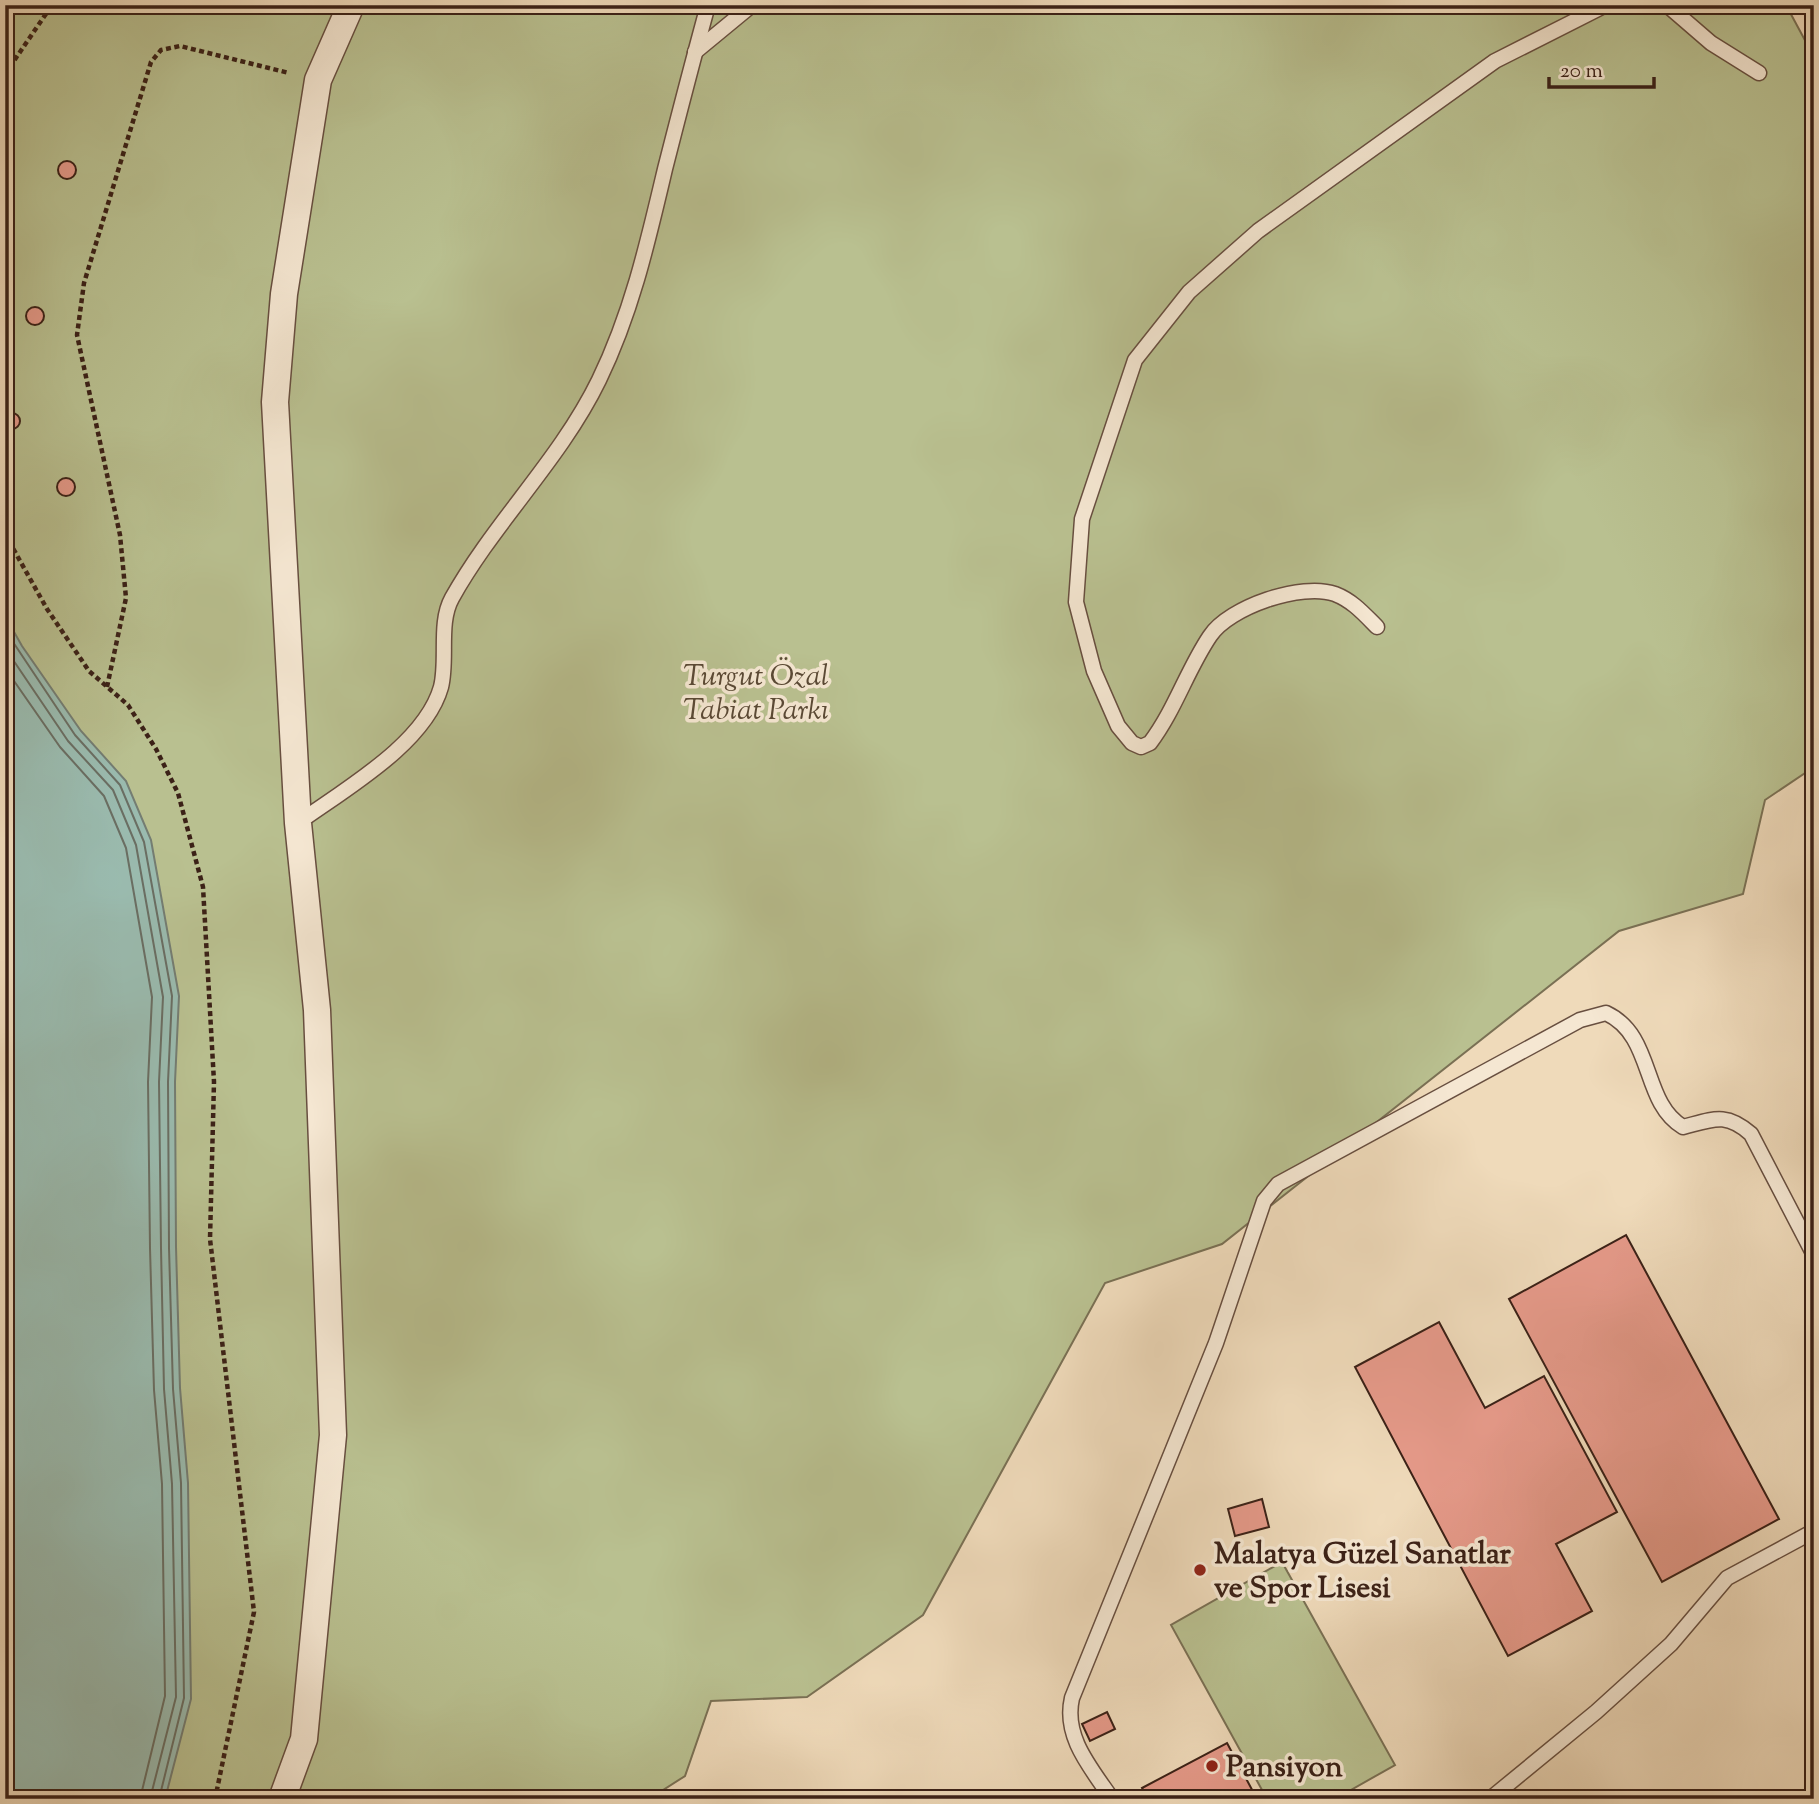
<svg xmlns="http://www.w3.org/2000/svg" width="1819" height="1804" viewBox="0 0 1819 1804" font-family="'Sorts Mill Goudy',serif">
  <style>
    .green { fill: #b9c090; stroke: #7a7054; stroke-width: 2 }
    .water { fill: #9abbaf; stroke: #747d72; stroke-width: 2 }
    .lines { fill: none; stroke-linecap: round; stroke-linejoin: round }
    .shore { stroke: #6a6e63; stroke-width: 2 }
    .building { fill: #e69a8a; stroke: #3b2117; stroke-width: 2 }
    .lane-casing { stroke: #684f40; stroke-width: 17 }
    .street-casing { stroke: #684f40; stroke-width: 29 }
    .path { stroke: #3b2117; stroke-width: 4.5; stroke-dasharray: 5 3.5; stroke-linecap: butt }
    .lane { stroke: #f5e7d2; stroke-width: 14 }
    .street { stroke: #f5e7d2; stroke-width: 26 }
    .poi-dot { fill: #8f2418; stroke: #f5e7d2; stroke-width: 2.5 }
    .labels { text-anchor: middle; stroke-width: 7; stroke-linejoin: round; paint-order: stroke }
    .park-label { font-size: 30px; font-style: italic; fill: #5a4935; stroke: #f5e7d2 }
    .poi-label { font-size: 30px; font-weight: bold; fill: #3b2117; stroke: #f5e7d2; text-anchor: start }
  </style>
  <rect width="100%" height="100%" fill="#efdaba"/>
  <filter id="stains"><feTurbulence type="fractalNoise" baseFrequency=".00286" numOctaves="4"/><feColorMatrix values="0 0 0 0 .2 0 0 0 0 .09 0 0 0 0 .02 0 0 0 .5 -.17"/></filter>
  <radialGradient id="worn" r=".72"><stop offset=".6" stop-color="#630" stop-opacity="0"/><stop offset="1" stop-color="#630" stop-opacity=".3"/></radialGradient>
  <!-- green -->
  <g class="green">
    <path d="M5,5h1781l28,52v710l-49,33 -22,94 -124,37 -397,313 -117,39 -182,332 -116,82 -96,4 -26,75 -36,23h-557l-87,-1055z"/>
    <path d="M1282,1562l113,203 -60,34h-68l-96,-174z"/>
  </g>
  <!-- water -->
  <path class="water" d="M5,616l17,30 59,85 45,50 25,59 28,156 -4,86 1,165 4,141 8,95 3,216 -26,100h-160z"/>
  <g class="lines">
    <!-- shore -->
    <g class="shore">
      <path d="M5,630l70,105 45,50 24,57 28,154 -4,86 1,166 4,141 8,94 3,215 -25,101"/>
      <path d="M5,648l63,93 45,49 23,55 27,152 -4,85 2,166 3,141 8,95 4,213 -26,102"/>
      <path d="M5,668l55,79 44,49 22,52 26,149 -4,85 2,166 4,142 8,94 3,212 -25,103"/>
    </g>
  </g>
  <!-- building -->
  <g class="building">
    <circle cx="67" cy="170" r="9"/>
    <circle cx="35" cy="316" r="9"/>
    <circle cx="12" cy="421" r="8"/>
    <circle cx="66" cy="487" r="9"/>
    <path d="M1626,1235l153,284 -117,63 -153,-283z"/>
    <path d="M1439,1322l46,86 59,-32 73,136 -61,32 36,67 -84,45 -153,-289z"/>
    <path d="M1262,1499l7,28 -34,9 -7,-27z"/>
    <path d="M1107,1712l8,17 -25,12 -8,-17z"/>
    <path d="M1227,1743l30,56h-109l-6,-11z"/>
  </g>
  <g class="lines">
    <defs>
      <g id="lane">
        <path d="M1667,5l44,38 48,30"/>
        <path d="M695,52l57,-47"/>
        <path d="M1377,627c-13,-13 -24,-26 -42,-33 -33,-12 -106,13 -125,42 -23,34 -35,74 -60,107l-9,4 -9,-4 -14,-17 -24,-55 -18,-69 6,-83 53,-159 54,-68 69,-61 237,-170 105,-53"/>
        <path d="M298,823c47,-34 127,-79 143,-136 7,-27 -3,-64 11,-89 43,-77 108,-138 147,-218 33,-68 49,-139 66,-211 14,-55 28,-109 43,-164"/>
        <path d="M1112,1799c-21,-31 -49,-62 -40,-101l144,-355 48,-142 14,-17 302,-164 26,-7c49,23 35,89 77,114 31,-8 43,-15 68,7l63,121"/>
        <path d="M1490,1799l106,-87 75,-68 56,-66 87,-47"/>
      </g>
      <path id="street" d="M282,1799l22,-60 29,-304 -16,-425 -19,-187 -23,-421 9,-108 34,-214 33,-75"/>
    </defs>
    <!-- lane casing -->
    <use href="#lane" class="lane-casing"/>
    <!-- street casing -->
    <use href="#street" class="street-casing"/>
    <!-- path -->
    <g class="path">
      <path d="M5,74l47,-69"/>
      <path d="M5,534l42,75 42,62 39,34 28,44 22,44 25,94 11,195 -4,157 44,373 -39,187"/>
      <path d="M107,687l19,-89 -6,-63 -43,-200 7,-52 67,-221 10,-12 19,-4 109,27"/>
    </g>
    <!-- lane -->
    <use href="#lane" class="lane"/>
    <!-- street -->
    <use href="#street" class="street"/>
  </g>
  <!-- markers -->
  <g class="poi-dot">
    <circle cx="1200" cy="1570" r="7"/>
    <circle cx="1212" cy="1766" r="7"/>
  </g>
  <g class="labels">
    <!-- park labels -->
    <g class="park-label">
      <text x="756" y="685">Turgut Özal<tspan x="756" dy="34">Tabiat Parkı</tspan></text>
    </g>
    <!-- poi labels -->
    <g class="poi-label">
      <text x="1214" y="1563">Malatya Güzel Sanatlar<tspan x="1214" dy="34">ve Spor Lisesi</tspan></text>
      <text x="1226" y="1776">Pansiyon</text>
    </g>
  </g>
  <!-- margin -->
  <rect width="1819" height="1804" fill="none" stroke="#efdaba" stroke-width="28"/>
  <rect x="7" y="7" width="1805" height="1790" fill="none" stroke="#3b2117" stroke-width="3.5"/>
  <rect x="14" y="14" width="1791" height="1776" fill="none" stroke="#3b2117" stroke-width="2"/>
  <!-- scale -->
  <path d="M1549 77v10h105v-10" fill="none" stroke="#3b2117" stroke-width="3.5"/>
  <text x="1560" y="77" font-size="21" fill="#3b2117" stroke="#f5e7d2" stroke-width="5" paint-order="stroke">20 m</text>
  <rect width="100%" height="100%" filter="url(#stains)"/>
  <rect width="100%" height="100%" fill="url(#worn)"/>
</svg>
